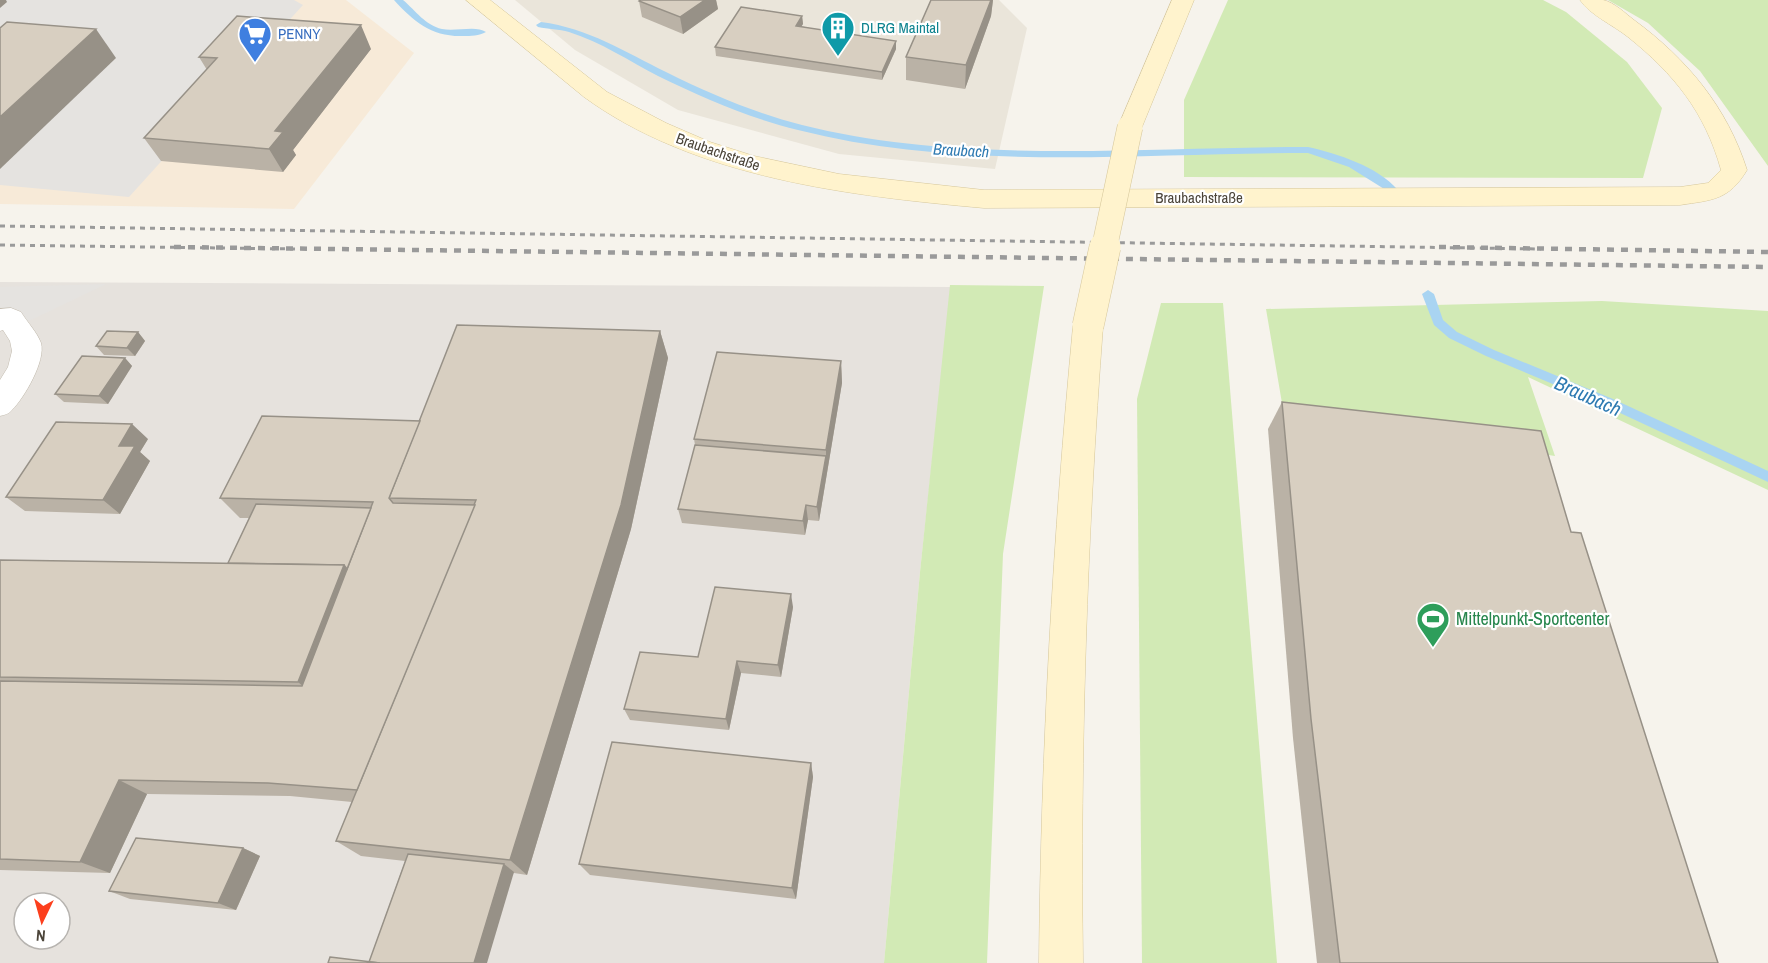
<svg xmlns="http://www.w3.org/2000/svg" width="1768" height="963" viewBox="0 0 1768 963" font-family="'Archivo Narrow',sans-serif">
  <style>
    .residential { fill: #eae5da }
    .commercial { fill: #f7ead8 }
    .industrial { fill: #e6e2dd; fill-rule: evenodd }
    .green { fill: #d2eab5 }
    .parking { fill: #e5e3e0 }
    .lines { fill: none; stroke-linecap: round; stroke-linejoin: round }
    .stream { fill: #a9d4f2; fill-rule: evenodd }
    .street-casing { stroke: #c2bbae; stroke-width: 1 }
    .secondary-casing { stroke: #d6c79b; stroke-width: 1 }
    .street { fill: #fff; fill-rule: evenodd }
    .secondary { fill: #fff3cd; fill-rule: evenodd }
    .rail-far1 { stroke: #9a9a9a; stroke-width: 3; stroke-dasharray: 5 5; stroke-linecap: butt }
    .rail { stroke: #9a9a9a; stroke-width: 4.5; stroke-dasharray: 7 7; stroke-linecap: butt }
    .secondary-bridge-far1-casing { stroke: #d6c79b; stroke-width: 26; stroke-linecap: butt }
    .secondary-bridge-casing { stroke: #d6c79b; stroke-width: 32; stroke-linecap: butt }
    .secondary-bridge-far1 { stroke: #fff3cd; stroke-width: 25 }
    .secondary-bridge { stroke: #fff3cd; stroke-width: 31 }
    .wall { fill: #bab2a6 }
    .shaded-wall { fill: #979187 }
    .building { fill: #d8cfc1; stroke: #979187; stroke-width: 1.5 }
    .labels { text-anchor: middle; stroke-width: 4.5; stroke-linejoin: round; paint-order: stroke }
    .far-culture-label { font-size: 15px; fill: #0d838f; stroke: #fff; text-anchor: start }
    .far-shop-label { font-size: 15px; fill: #366cbe; stroke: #fff; text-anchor: start }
    .far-street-label { font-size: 15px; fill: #4b4439; stroke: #fff }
    .far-water-label { font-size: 16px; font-style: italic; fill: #2e7ab2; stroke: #fff }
    .leisure-label { font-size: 18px; fill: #27864d; stroke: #fff; text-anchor: start }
    .water-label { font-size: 20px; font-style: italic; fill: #2e7ab2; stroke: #fff }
  </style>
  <rect width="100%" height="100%" fill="#f6f3ec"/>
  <!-- residential -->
  <path class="residential" d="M515,0h484l28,28 -32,141 -156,-15 -161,-44 -103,-60z"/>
  <!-- commercial -->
  <path class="commercial" d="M0,0h346l68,53 -120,156 -294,-5z"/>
  <!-- industrial -->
  <path class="industrial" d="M0,282l951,5 -31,285 -36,391h-884zM24,903h36v36h-36z"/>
  <!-- green -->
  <g class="green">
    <path d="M1228,0h315l23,12 61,50 35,46 -19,70 -459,-1v-77z"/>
    <path d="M1608,0h160v166l-68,-95 -52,-48z"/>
    <path d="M950,285l94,1 -41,268 -16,409h-103l36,-391z"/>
    <path d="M1602,301l166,10v179l-240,-113 27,79 -271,-41 -18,-106z"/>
    <path d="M1161,303h62l54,660h-135l-5,-564z"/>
  </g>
  <!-- parking -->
  <g class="parking">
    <path d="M0,0h294l9,5 -174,192 -129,-12z"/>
    <path d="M106,284l-98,47h-8v-44z"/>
  </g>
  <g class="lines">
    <!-- stream -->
    <g class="stream">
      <path d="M394,0h9c13,11 22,25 39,29 13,3 34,-4 44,3 -7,4 -15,4 -23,4 -31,1 -49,-14 -69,-36z"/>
      <path d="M541,22c47,6 84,30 125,50 44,22 89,41 136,53 157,40 344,22 506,22 30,7 69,19 90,43l-5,3 -4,-1 -40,-25 -41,-14c-169,0 -345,19 -510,-23 -49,-12 -95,-32 -140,-54 -29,-15 -57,-34 -89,-44 -10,-3 -21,-3 -31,-5l-2,-2z"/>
      <path d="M1428,290l6,4 9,26 14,12 37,18 119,49 155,72v11l-165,-77 -117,-49 -37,-18 -15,-13 -12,-31z"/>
    </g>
    <defs>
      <path id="street" d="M11,308l10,4c6,10 16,20 20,31 5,18 -17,55 -29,67 -3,4 -8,5 -12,6v-36l8,-13 4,-16 -2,-10 -7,-11 -3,1v-22z"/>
      <g id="secondary">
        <path d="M466,0h24l117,92 59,31 44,19 44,14 85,18 145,16 696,-3 28,-4 13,-13c-16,-58 -47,-96 -93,-133 -15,-12 -38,-22 -48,-37 8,0 16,0 23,0 11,2 23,14 31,20 53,39 93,87 113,150 -18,30 -34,30 -67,35l-696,3c-134,-12 -289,-30 -400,-111z"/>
        <path d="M1172,0h22l-52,127 -3,5 -9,3 -9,-3 -3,-5z"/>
        <path d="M1088,315l10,3 5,8c-16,212 -23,424 -20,637h-44c2,-213 14,-425 34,-637l5,-8z"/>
      </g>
    </defs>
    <!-- street casing -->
    <use href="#street" class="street-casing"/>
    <!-- secondary casing -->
    <use href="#secondary" class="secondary-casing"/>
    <!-- street -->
    <use href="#street" class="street"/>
    <!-- secondary -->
    <use href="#secondary" class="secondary"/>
    <!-- rail-far1 -->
    <g class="rail-far1">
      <path d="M0,226l1541,23"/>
      <path d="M0,245l295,4"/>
    </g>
    <!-- rail -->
    <g class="rail">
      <path d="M174,247l1594,20"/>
      <path d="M1439,247l329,5"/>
    </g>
    <defs>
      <path id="secondary-bridge-far1" d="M1104,249l26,-122"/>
      <path id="secondary-bridge" d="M1088,326l17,-79"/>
    </defs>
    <!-- secondary-bridge-far1 casing -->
    <use href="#secondary-bridge-far1" class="secondary-bridge-far1-casing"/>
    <!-- secondary-bridge casing -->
    <use href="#secondary-bridge" class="secondary-bridge-casing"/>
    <!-- secondary-bridge-far1 -->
    <use href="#secondary-bridge-far1" class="secondary-bridge-far1"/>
    <!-- secondary-bridge -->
    <use href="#secondary-bridge" class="secondary-bridge"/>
  </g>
  <!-- wall -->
  <g class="wall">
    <path d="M640,0h76l2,9 -35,25 -41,-17 -3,-16z"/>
    <path d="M931,0h62l-2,16 -26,73 -59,-9v-23z"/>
    <path d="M802,16l1,8 -2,2 95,23 -14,31 -166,-24 -1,-9z"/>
    <path d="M371,49l-78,101 3,5 -13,17 -122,-11 -17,-23 63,-68 -8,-13z"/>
    <path d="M660,331l8,27 -37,171 -104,346 -13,-2 -145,89 36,-101 -44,-5 -25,-15 16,-39 -62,-6 -143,-2 -37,79 -110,-3v-310l228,3 21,-45h-9l-20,-20 200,-77z"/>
    <path d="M138,332l7,9 -10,15 -31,-1 -8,-9z"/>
    <path d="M125,358l7,8 -24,38 -44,-2 -9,-8z"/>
    <path d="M841,361l1,22 -23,138 -11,-1 -3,15 -123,-12 -4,-14 17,-64 -1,-6z"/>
    <path d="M1282,402l289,130 147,431h-401l-24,-225 -25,-309z"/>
    <path d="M148,439l-8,13 10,9 -30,53 -95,-3 -19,-14z"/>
    <path d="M793,607l-12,70 -40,-4 -12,57 -99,-10 -6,-11 74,-52z"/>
    <path d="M811,763l2,14 -17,122 -206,-24 -11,-11z"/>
    <path d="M243,848l17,8 -24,54 -106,-11 -21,-8z"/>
  </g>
  <!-- shaded-wall -->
  <g class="shaded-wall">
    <path d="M0,0h6l1,2 -7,6z"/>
    <path d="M705,0h11l2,9 -35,25 -3,-17z"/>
    <path d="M991,0h2l-2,16 -26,73 1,-24z"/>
    <path d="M802,16l1,8 -6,10 -1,-8z"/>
    <path d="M361,25l10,24 -78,101 3,5 -13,17 -14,-23 6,-18z"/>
    <path d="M96,29l20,29 -116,111v-52z"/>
    <path d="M896,41v8l-14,31v-8z"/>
    <path d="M660,331l8,27 -37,171 -104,346 -17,-15z"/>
    <path d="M138,332l7,9 -10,15 -8,-8z"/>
    <path d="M125,358l7,8 -24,38 -9,-8z"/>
    <path d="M841,361l1,22 -23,138 -2,-14 9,-51v-6z"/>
    <path d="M132,424l16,15 -8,13 10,9 -30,53 -17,-14 16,-54z"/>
    <path d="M806,505l2,15 -3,15 -2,-14z"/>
    <path d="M344,565l9,10 -31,127 -24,-20z"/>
    <path d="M791,594l2,13 -12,70 -3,-12z"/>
    <path d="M737,661l4,12 -12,57 -3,-11z"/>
    <path d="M811,763l2,14 -17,122 -4,-11z"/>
    <path d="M119,780l28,14 -37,79 -30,-11z"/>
    <path d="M243,848l17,8 -24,54 -18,-7z"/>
    <path d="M504,864l10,8 -27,91h-13z"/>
  </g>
  <!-- building -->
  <g class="building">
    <path d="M640,0h65l-25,17 -41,-16z"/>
    <path d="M931,0h60l-25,65 -60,-8z"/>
    <path d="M741,7l61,9 -6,10 100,15 -14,31 -167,-25z"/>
    <path d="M237,16l124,9 -86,106 8,1 -14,17 -125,-11 73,-80 -18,-1z"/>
    <path d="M7,22l89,7 -96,88v-89z"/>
    <path d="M457,325l203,6 -39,174 -111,355 -174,-19 140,-341 -87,-2z"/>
    <path d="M107,331l31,1 -11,16 -31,-2z"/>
    <path d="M717,352l124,9 -15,89 -132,-11z"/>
    <path d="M82,356l43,2 -26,38 -44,-2z"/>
    <path d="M1282,402l259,29 30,101 10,1 137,430h-378l-29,-244z"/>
    <path d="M262,416l158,5 -31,77 4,5 82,2 -118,285 -89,-7 -149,-3 -39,82 -80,-3v-178l302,5 71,-184 -153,-4z"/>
    <path d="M56,422l76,2 -13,22h16l-32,54 -97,-3z"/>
    <path d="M695,445l131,11 -9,51 -11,-2 -3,16 -125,-12z"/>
    <path d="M256,504l115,4 -24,61 -3,-4 -116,-2z"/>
    <path d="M0,560l344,5 -46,117 -298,-5z"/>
    <path d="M715,587l76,7 -13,71 -41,-4 -11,58 -102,-10 16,-57 58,5z"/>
    <path d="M612,742l199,21 -19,125 -213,-24z"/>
    <path d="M136,838l107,10 -25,55 -109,-12z"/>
    <path d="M408,854l96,10 -30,99h-94l-11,-1z"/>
    <path d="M330,957l50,6h-52z"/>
  </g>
  <!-- icons -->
  <defs>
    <symbol id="building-pin" viewBox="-11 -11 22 30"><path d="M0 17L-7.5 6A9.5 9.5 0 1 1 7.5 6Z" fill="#0f9aa8" stroke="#fff"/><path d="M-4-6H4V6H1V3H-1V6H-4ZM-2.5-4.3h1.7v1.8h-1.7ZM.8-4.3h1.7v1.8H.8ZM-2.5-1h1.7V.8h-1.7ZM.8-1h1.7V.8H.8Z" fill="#fff"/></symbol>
    <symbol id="supermarket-pin" viewBox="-11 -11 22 30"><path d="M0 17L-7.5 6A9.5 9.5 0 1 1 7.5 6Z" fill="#3f7fe0" stroke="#fff"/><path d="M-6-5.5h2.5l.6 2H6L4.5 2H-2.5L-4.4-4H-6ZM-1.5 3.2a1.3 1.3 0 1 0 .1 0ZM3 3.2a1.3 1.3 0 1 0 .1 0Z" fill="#fff"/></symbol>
    <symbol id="stadium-pin" viewBox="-11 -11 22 30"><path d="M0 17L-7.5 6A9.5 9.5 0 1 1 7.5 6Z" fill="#2e9e5b" stroke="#fff"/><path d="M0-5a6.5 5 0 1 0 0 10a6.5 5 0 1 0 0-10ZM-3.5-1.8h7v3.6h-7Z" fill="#fff"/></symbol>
  </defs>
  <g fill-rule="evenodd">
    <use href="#building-pin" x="819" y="9" width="38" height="52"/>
    <use href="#supermarket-pin" x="236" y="15" width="38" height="52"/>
    <use href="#stadium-pin" x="1414" y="600" width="38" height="52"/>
  </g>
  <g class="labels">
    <!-- far-culture labels -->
    <g class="far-culture-label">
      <text x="861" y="33">DLRG Maintal</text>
    </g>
    <!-- far-shop labels -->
    <g class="far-shop-label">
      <text x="278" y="39">PENNY</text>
    </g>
    <!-- far-street labels -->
    <g class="far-street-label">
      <text transform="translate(718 152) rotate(19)" y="5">Braubachstraße</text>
      <text x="1199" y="203">Braubachstraße</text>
    </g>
    <!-- far-water labels -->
    <g class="far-water-label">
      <text transform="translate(961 150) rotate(3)" y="6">Braubach</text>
    </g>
    <!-- leisure labels -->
    <g class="leisure-label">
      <text x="1456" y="625">Mittelpunkt-Sportcenter</text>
    </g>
    <!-- water labels -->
    <g class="water-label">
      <text transform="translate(1588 396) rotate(24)" y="7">Braubach</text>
    </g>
  </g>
  <!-- north arrow -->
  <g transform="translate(42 921) rotate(185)"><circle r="28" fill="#ffffff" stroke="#b7b4b0" stroke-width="1.5"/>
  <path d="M0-4.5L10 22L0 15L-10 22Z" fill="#fc3f1d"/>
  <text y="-9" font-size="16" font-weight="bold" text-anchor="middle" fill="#4b4439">N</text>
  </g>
</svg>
